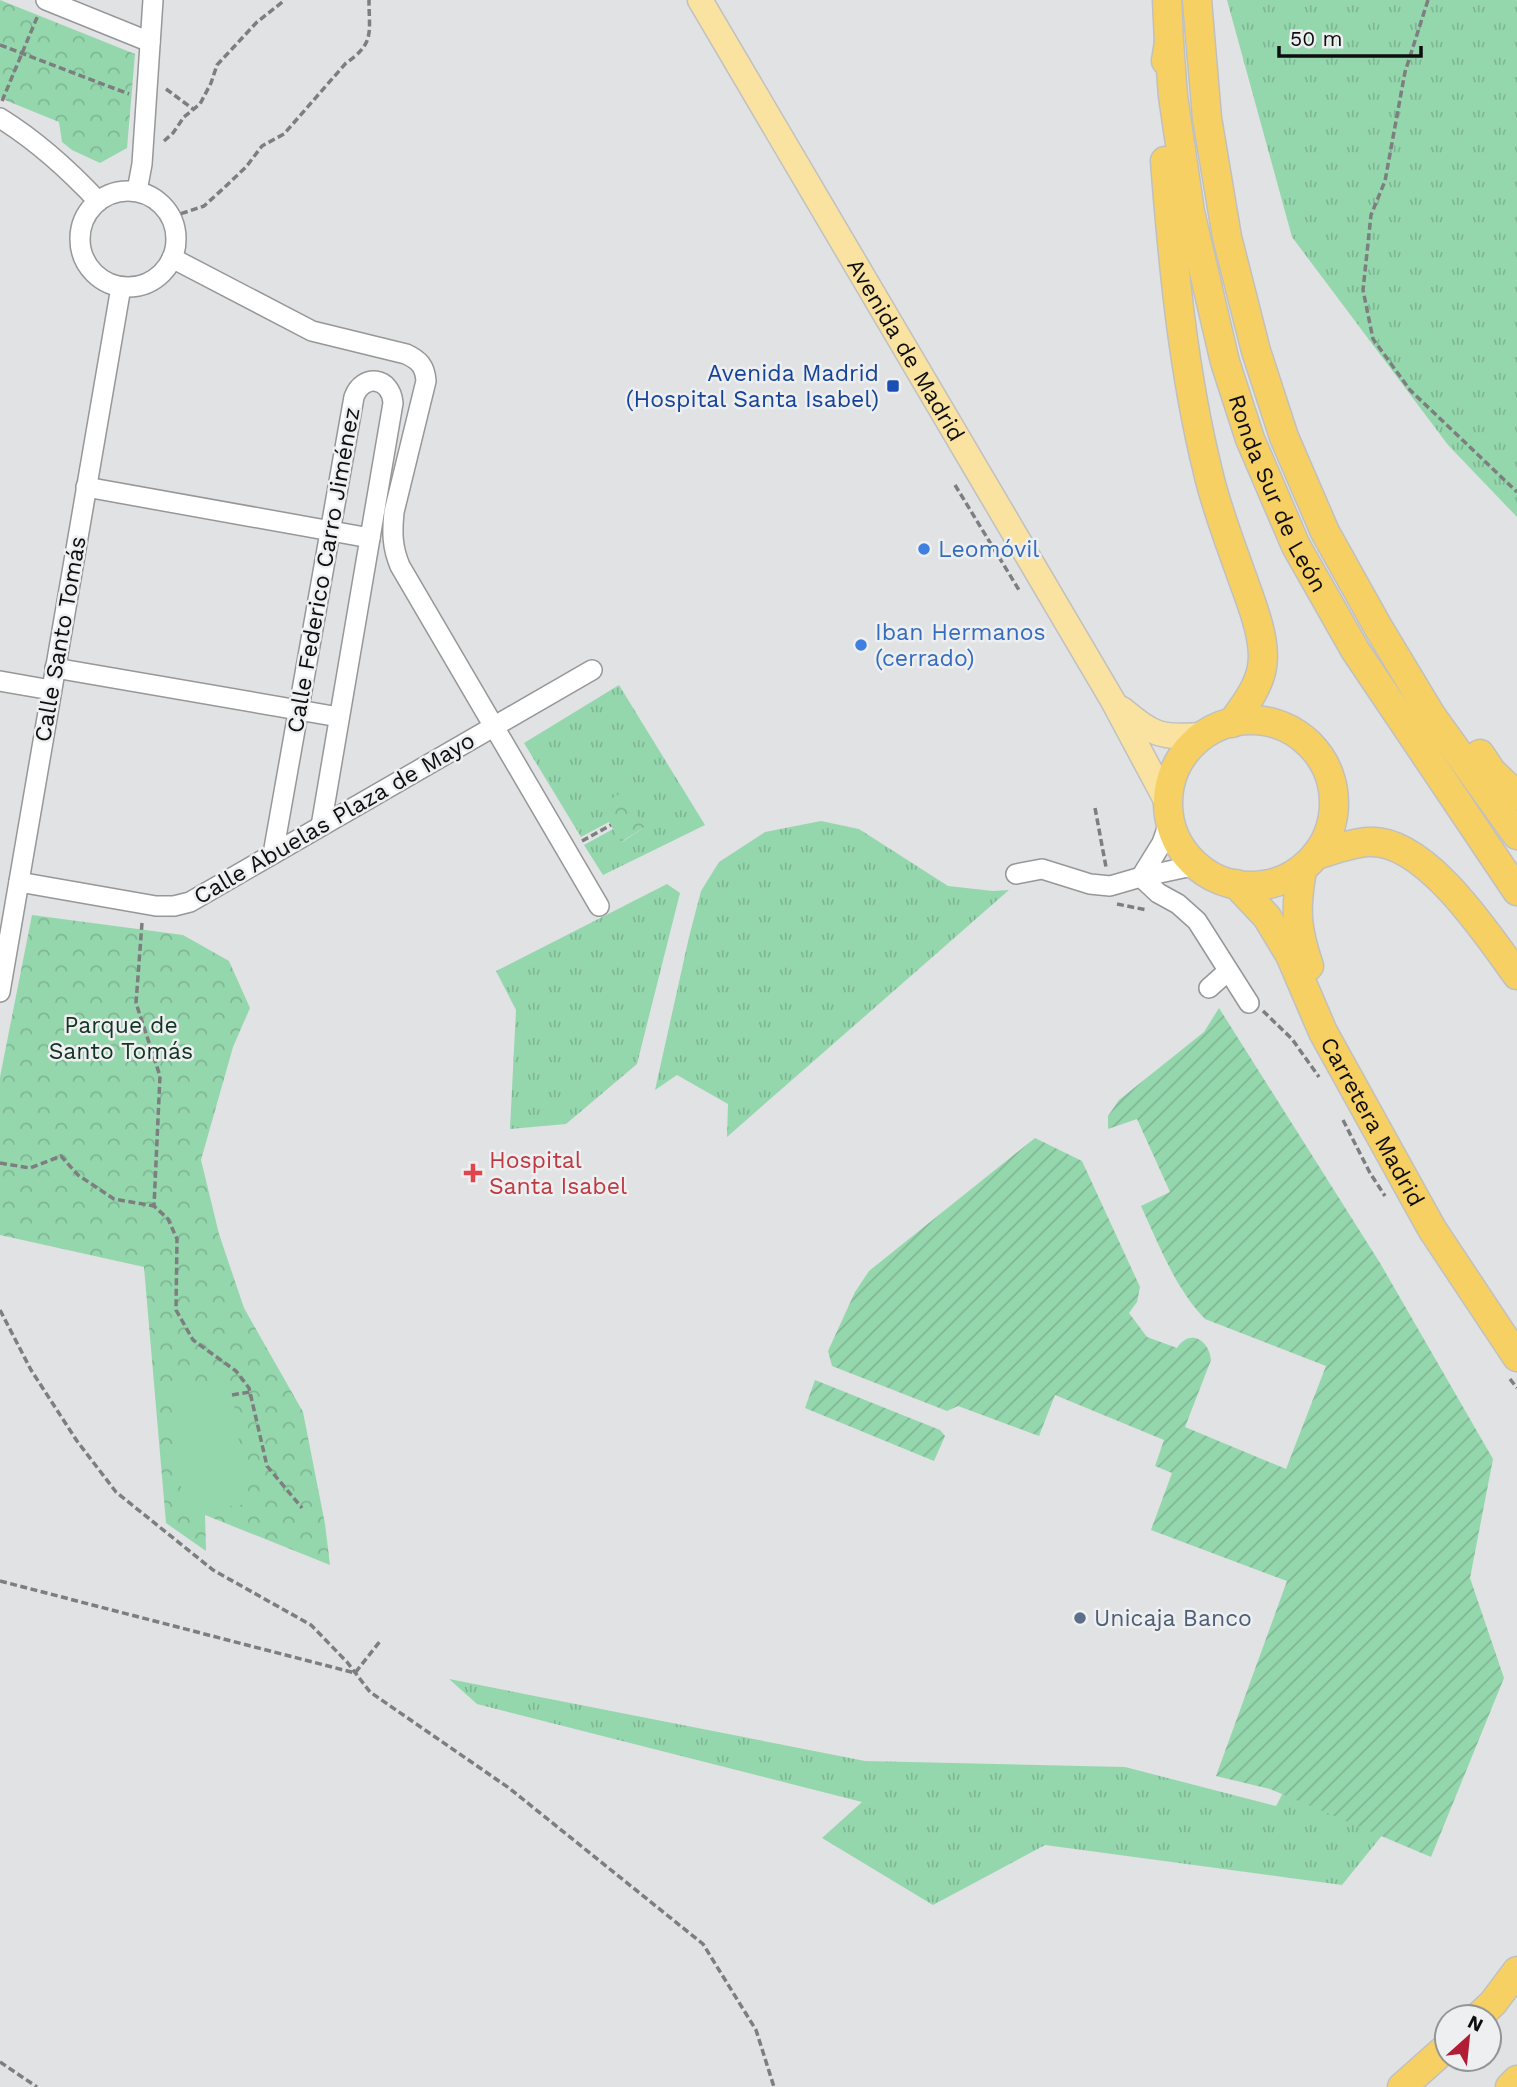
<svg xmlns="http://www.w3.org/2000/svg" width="1517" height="2087" viewBox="0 0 1517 2087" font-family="'Work Sans',sans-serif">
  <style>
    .grass { fill: url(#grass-tufts) }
    .park { fill: url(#park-crowns) }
    .garden { fill: url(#garden-furrows) }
    .pitch { fill: #95d7ad }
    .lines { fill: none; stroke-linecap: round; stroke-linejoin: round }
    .minor-casing { stroke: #969798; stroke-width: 22 }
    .major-casing { stroke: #c0c0c1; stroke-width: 27 }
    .highway-casing { stroke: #c0c0c1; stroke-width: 31 }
    .path { stroke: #7d7e7f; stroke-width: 3.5; stroke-dasharray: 7 3.5; stroke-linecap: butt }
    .minor { stroke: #fff; stroke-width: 19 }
    .major { stroke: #fae3a1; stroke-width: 24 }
    .highway { stroke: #f7d063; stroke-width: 28 }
    .transit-dot { fill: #1a4fb4; stroke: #eeeff0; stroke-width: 2.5 }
    .shop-dot { fill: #3f7fe0; stroke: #eeeff0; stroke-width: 2.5 }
    .health-dot { fill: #e0444e; stroke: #eeeff0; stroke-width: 2.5 }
    .service-dot { fill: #5c6f8a; stroke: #eeeff0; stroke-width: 2.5 }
    .labels { text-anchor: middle; stroke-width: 5; stroke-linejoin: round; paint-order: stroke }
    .street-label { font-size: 23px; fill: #0e0e0f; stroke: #eeeff0 }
    .transit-label { font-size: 23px; fill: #164399; stroke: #eeeff0; text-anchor: end }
    .shop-label { font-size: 23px; fill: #366cbe; stroke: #eeeff0; text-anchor: start }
    .park-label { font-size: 23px; fill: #123521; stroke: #eeeff0 }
    .health-label { font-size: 23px; fill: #be3a42; stroke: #eeeff0; text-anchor: start }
    .service-label { font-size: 23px; fill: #4e5e75; stroke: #eeeff0; text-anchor: start }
  </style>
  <defs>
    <pattern id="grass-tufts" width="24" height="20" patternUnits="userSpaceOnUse" patternTransform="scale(1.75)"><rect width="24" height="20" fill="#95d7ad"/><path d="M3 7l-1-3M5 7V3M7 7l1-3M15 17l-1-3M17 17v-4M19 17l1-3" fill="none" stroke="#7fb794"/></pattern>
    <pattern id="park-crowns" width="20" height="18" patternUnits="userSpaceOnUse" patternTransform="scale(1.75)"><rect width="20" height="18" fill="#95d7ad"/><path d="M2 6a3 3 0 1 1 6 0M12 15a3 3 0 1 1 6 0" fill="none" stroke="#7fb794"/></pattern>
    <pattern id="garden-furrows" width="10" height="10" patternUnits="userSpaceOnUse" patternTransform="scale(1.75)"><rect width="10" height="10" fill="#95d7ad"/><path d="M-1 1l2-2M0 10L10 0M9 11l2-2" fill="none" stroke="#7fb794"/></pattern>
  </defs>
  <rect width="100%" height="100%" fill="#e0e2e3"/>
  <!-- grass -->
  <g class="grass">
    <path d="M1227,0h290v517l-69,-72 -156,-208z"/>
    <path d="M619,685l86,140 -102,50 -19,-30 29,-16 9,13 23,-15 -45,-21 9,16 -28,15 -57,-94z"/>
    <path d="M821,821l38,8 89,57 45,5 16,-1 -282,247 1,-33 -51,-29 -22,15 34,-153 12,-46 18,-29 46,-30z"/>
    <path d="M667,884l13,9 -43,171 -71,60 -56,5 6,-119 -20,-39z"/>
    <path d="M1368,1634l87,111 -113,140 -297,-40 -112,60 -111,-67 40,-36 -385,-98 -28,-25 416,82 260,6 151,39z"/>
  </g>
  <!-- park -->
  <g class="park">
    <path d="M0,0l135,54 -8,94 -27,15 -28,-13 -10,-8 -3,-20 -59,-24z"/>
    <path d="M623,792l22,35 -24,15 -22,-36z"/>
    <path d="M32,915l151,20 46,26 21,47 -17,39 -32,113 18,74 25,74 59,104 22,112 5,41 -125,-50 1,36 -40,-28 -22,-256 -144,-32v-158z"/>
  </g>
  <!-- garden -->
  <g class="garden">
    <path d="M1219,1008l161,255 113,196 -23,119 34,100 -73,179 -161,-68 -54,-13 71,-195 -136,-51 21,-57 -17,-7 9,-26 -109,-45 -16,41 -81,-30 -11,5 -115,-45 -4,-15 27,-59 14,-21 166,-133 47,23 58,126 -3,15 -8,11 18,24 30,11c13,-20 32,-8 34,12l-26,67 101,42 40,-103 -121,-47c-30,-31 -46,-74 -64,-113l29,-14 -33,-73 -29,10v-13l11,-16 85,-68z"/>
    <path d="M815,1380l125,50 5,6 -11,25 -129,-53z"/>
  </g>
  <!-- pitch -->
  <path class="pitch" d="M231,1381l16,123 -63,8 -15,-123z"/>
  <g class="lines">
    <defs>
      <g id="minor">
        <path d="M46,0l104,42"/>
        <path d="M0,118c37,23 68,51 98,83"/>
        <path d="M137,191l5,-27 11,-164"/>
        <circle cx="128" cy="239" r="48"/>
        <path d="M172,258l140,73 94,23c13,6 19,12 20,27l-32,131c-2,20 -2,35 6,54l199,340"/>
        <path d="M86,487l284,51"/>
        <path d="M55,668l284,49"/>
        <path d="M0,681l51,9"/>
        <path d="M273,854l81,-457c9,-24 37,-20 39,6l-72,423"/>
        <path d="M1016,874l26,-5 48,15 20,2 31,-9 56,-12"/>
        <path d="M1141,877l17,16 20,11 19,17 52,82"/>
        <path d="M1141,877l21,-34 7,-20"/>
        <path d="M19,882l137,24h18l16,-4 402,-232"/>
        <path d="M1209,988l19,-17"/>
        <path d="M0,992l121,-705"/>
      </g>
      <g id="major">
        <path id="s1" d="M700,0l413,701 54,101"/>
        <path d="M1122,709c33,27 38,29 81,26"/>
      </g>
      <g id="highway">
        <path d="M1197,0l10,118 20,119 29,114 28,86 41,95 53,95 53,88 86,120"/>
        <path id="s2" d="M1169,42l4,54 17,116 35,150 25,77 46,107 59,104 162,241"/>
        <path d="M1166,61l3,-19 -2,-42"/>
        <path d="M1165,161c8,103 18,210 43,311 8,35 21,68 33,102 9,26 26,65 21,93 -3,20 -18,39 -30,56"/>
        <circle cx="1251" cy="803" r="83"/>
        <path d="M1480,754l12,18 25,24"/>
        <path d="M1316,855c17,-5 35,-12 52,-13 57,-4 119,92 149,133"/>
        <path d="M1302,870c-7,39 -6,58 7,96"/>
        <path id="s3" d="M1236,884l31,33 23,38 33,77 109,197 85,128"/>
        <path d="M1478,2017l15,-14 24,-32"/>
        <path d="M1402,2087l45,-40"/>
        <path d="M1510,2087l7,-7"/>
      </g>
    </defs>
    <!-- minor casing -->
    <use href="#minor" class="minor-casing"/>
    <!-- major casing -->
    <use href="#major" class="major-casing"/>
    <!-- highway casing -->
    <use href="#highway" class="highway-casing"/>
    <!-- path -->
    <g class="path">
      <path d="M1428,0l-23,72 -20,109 -14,34 -8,75 10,49 37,51 107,102"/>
      <path d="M0,45l129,49"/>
      <path d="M166,89l27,20"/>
      <path d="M2,101l36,-86"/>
      <path d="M164,141l9,-8 11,-16 16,-13 11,-21 6,-18 40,-43 28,-22"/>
      <path d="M171,217l33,-11 22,-20 20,-19 16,-21 22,-12 62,-71c29,-20 23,-30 23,-63"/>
      <path d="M955,485l64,105"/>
      <path d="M1095,808l11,59"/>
      <path d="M582,841l29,-16"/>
      <path d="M1117,904l30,6"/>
      <path d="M142,923l-6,80 24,73 -6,130 14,13 9,20 -1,71 17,30 43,31 13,17 18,78 35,42"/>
      <path d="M1263,1011l29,28 27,38"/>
      <path d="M1343,1120l27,53 15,23"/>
      <path d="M0,1163l30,5 31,-12 17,19 36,24 40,7"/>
      <path d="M0,1310l31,60 46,71 39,51 97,78 98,55 36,37 23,30 139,96 194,156 53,86 18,57"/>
      <path d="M1510,1379l7,9"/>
      <path d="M232,1395l18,-3"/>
      <path d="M0,1581l355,92 26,-33"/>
      <path d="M0,2062l37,25"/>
    </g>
    <!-- minor -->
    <use href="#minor" class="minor"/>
    <!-- major -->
    <use href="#major" class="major"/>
    <!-- highway -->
    <use href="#highway" class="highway"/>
  </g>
  <!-- markers -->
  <rect class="transit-dot" x="886" y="379" width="14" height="14" rx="3.5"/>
  <g class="shop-dot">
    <circle cx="924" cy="549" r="7"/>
    <circle cx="861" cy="645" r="7"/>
  </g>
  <path class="health-dot" d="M469.5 1162.5h7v7h7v7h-7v7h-7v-7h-7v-7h7z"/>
  <circle class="service-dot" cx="1080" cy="1618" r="7"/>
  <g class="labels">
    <!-- street labels -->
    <g class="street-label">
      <text dy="8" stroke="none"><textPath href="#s1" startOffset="406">Avenida de Madrid</textPath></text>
      <text dy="8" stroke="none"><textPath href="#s2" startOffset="467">Ronda Sur de León</textPath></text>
      <text transform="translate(323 570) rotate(-80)" y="8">Calle Federico Carro Jiménez</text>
      <text transform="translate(60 639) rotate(-80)" y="8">Calle Santo Tomás</text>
      <text transform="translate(334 818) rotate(-30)" y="8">Calle Abuelas Plaza de Mayo</text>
      <text dy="8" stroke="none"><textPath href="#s3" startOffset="276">Carretera Madrid</textPath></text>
    </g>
    <!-- transit labels -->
    <g class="transit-label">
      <text x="879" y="381">Avenida Madrid<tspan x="879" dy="26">(Hospital Santa Isabel)</tspan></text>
    </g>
    <!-- shop labels -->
    <g class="shop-label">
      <text x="938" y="557">Leomóvil</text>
      <text x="875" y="640">Iban Hermanos<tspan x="875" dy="26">(cerrado)</tspan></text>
    </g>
    <!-- park labels -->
    <g class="park-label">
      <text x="121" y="1033">Parque de<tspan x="121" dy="26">Santo Tomás</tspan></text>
    </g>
    <!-- health labels -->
    <g class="health-label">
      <text x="489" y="1168">Hospital<tspan x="489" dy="26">Santa Isabel</tspan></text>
    </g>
    <!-- service labels -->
    <g class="service-label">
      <text x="1094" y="1626">Unicaja Banco</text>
    </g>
  </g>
  <!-- north arrow -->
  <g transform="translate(1468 2038) rotate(27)"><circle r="33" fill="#eeeff0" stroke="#949596" stroke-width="2"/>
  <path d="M0-5L12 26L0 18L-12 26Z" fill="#b01d35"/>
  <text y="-10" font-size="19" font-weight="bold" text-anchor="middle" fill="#0e0e0f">N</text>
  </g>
  <!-- scale -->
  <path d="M1279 46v10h142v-10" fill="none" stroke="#0e0e0f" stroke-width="3.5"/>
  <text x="1290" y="46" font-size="21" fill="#0e0e0f" stroke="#eeeff0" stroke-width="5" paint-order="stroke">50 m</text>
</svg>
